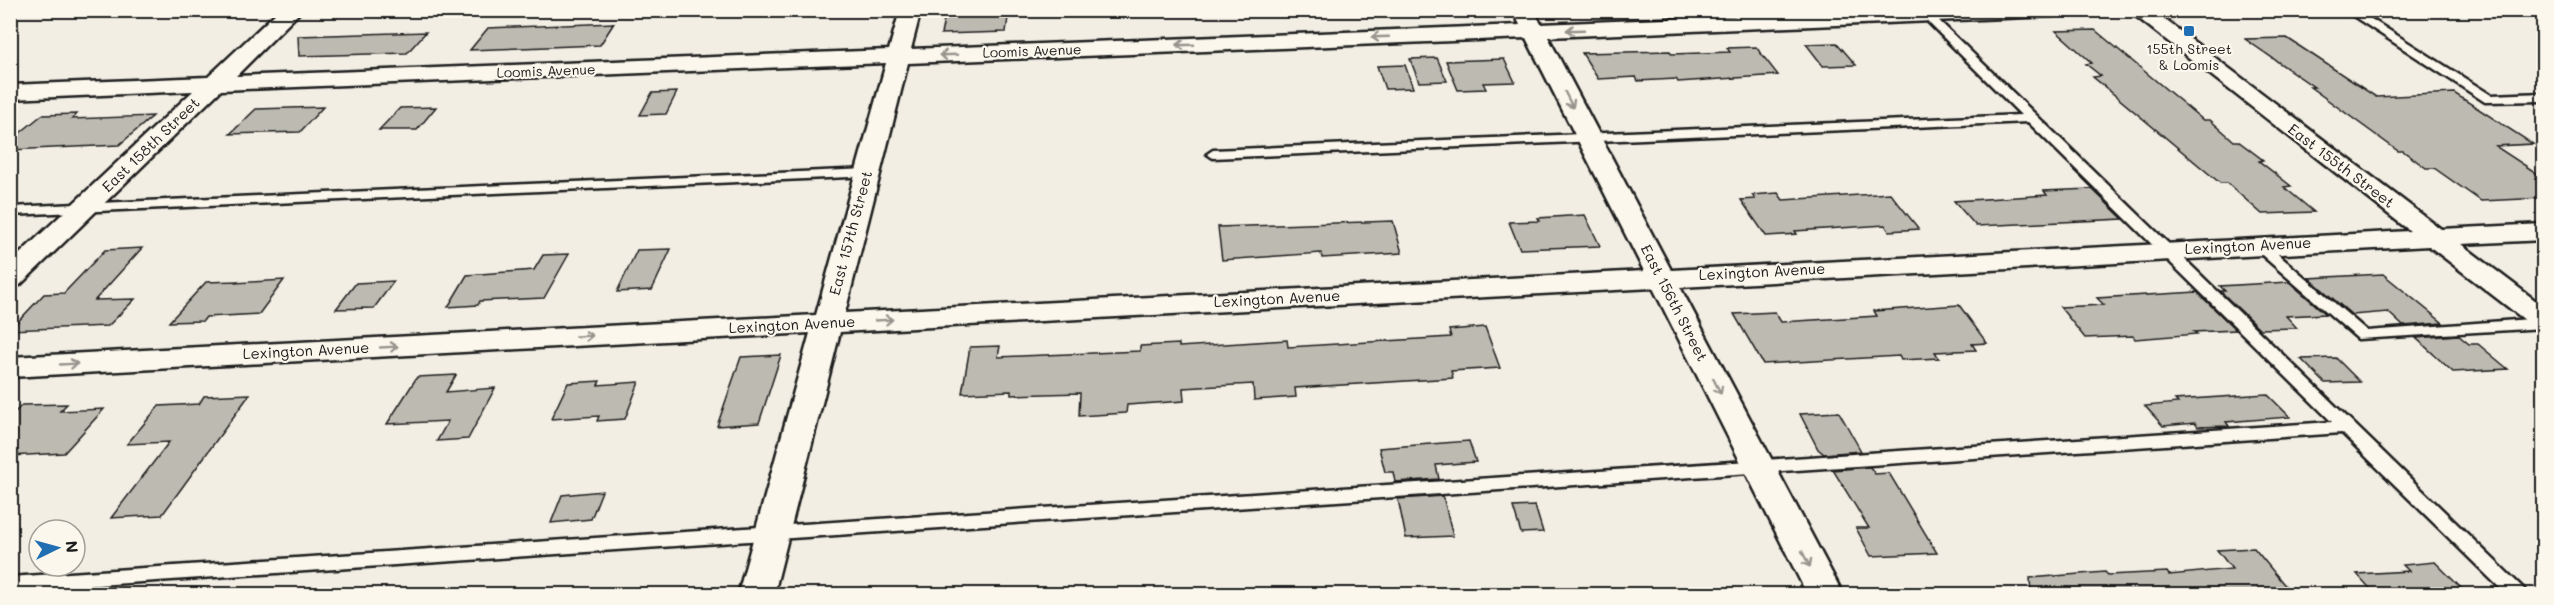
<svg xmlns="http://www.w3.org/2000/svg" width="2554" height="605" viewBox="0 0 2554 605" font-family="Mali,sans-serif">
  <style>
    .building { fill: #bdbab1; stroke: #1c1c1c; stroke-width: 1.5 }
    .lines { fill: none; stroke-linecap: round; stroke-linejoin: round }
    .service-casing { stroke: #1c1c1c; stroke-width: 5 }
    .minor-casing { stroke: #1c1c1c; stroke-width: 5 }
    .service { fill: #fbf7ec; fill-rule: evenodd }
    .minor { fill: #fbf7ec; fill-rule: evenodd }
    .oneway { stroke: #97948e }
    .poi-dot { fill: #1f6fb2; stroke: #fbf7ec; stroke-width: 2 }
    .labels { text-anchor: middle; stroke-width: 4.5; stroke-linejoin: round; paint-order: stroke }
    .far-poi-label { font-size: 14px; fill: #1c1c1c; stroke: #fbf7ec }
    .far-street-label { font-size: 14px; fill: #1c1c1c; stroke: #fbf7ec }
    .street-label { font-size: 15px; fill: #1c1c1c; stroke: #fbf7ec }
  </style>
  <rect width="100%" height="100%" fill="#f2eee4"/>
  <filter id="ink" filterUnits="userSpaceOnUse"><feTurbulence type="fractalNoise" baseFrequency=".0167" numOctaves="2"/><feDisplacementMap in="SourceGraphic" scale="12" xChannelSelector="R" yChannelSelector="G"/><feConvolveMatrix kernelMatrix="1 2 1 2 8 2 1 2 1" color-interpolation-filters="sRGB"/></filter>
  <g filter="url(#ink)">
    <!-- building -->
    <g class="building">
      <path d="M946,10h63l-3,22 -65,2z"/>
      <path d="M614,23l-14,22 -130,5 18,-22z"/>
      <path d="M2095,30l108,90h7l24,21h4l25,19 -4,1 32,25 -7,1 30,25 -52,2 -35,-31h-7l-127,-106 8,-1 -15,-12 6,-1 -36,-32z"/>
      <path d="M426,32l-19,21 -108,3 -1,-20z"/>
      <path d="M2287,38l89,59 78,-4 79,51 -38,2 49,32v20l-63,3 -47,-33h-8l-23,-17h-5l-88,-64h4l-69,-48z"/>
      <path d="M1837,43l19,22 -33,1 -17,-22z"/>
      <path d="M1756,47l22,28 -100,7 -2,-3 -38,2 -2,-4 -38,2 -16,-26 88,-2 2,3 58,-2 -3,-4z"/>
      <path d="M1437,58l10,23 -28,1 -9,-23z"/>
      <path d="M1504,59l11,23 -32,1 3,6 -28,1 -12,-29z"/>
      <path d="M1405,65l8,23 -28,1 -8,-23z"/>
      <path d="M677,92l-11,22 -26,1 12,-22z"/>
      <path d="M323,107l-23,25 -70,2 26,-25z"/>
      <path d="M436,107l-19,23h-38l21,-22z"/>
      <path d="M77,114l-5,5 81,-3 -34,29 -109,5v-9l32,-26z"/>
      <path d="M2092,189l31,30 -147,7 -22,-25 93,-6 -3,-4z"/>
      <path d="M1778,193l5,7 107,-7 29,36 -30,2 -4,-6 -90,6 2,3 -31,2 -25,-36 14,-1 -3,-4z"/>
      <path d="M1585,215l15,31 -80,3 -11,-27 31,-1 -2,-3z"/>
      <path d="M1393,221l9,32 -80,5 -1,-5 -99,7 -4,-33z"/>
      <path d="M142,248l-47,52 40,-1 -27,27 -98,4 34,-36 20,-1 41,-43z"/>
      <path d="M671,249l-19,41 -35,2 20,-42z"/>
      <path d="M569,254l-25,44 -64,3 -2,4 -30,2 19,-32 67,-5 9,-15z"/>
      <path d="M2383,274l60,49 -40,3 -15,-14 -36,3 -43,-37z"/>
      <path d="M284,280l-25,34 -53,3 -3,4 -34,1 37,-40 32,-1 -2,2z"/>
      <path d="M394,281l-20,27 -38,1 20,-26z"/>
      <path d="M2289,282l37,32 -40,2 11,12 -37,1 -40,-38h5l-5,-5z"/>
      <path d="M2197,292l39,38 -42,2 3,2 -62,5 -2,-3 -48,2 -25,-31 44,-2 -7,-7z"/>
      <path d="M1959,305l28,38 -15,1 4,6 -41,2 4,6 -38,2 -2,-4 -136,8 -29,-50 41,-2 6,10 96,-6 -3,-5z"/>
      <path d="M1485,327l15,41 -49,3 2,7 -158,10 1,9 -42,3 -1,-16 -70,4 1,13 -57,4 -1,8 -47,3 1,-23 -69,2v-4l-49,2 8,-46 30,-1 -2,11 142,-6v-5l39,-2v3l108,-7 1,7 163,-10 -2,-7z"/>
      <path d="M2458,335l11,9h9l30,25 -55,3 -37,-34z"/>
      <path d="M781,355l-22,68 -42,3 24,-69z"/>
      <path d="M2336,358l24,24 -35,1 -24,-24z"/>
      <path d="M456,375l-10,17 49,-4 -27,51 -31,2 11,-20 -61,3 30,-47z"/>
      <path d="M600,381l-2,4 41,-3 -14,37 -28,2 2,-5 -48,3 17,-36z"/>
      <path d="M250,394l-88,121 -51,3 58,-76 -42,2 32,-38 40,-2 5,-8z"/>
      <path d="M2267,394l23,23 -64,5 3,4 -31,1 -3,-4 -32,3 -18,-20 33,-3 -3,-3z"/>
      <path d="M67,404l-7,7 44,-2 -40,44 -54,3v-39l12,-12z"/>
      <path d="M1839,412l22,39 -37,3 -6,-5 -18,-35z"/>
      <path d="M1469,441l7,21 -40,3 3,14 -44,3 -2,-10h-8l-6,-24z"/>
      <path d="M1870,467l5,7 14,-1 48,80 -66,3 -15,-28h13l-36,-58z"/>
      <path d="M602,491l-11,28 -40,4 11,-28z"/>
      <path d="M1443,496l10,40 -47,2 -8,-39z"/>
      <path d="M1535,506l8,26 -22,1 -8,-26z"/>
      <path d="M2254,548l38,46h-261l-1,-16 75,-6 3,3 59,-3 2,3 63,-6 -15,-19z"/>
      <path d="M2435,562l32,32h-92l-18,-20 52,-3 -6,-6z"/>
    </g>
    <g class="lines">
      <defs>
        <g id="service">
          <path d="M1916,10h12l596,579 2,5h-20l-164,-161 -2332,158v-14l2322,-155 -304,-300 -815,36 -6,-4 6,-4 808,-35z"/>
          <path d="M2344,10h13l134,85 53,-2v8l-59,1z"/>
          <path d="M867,169l7,4 -2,3 -862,39v-8z"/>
          <path d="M2260,242l5,1 102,88 177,-13v10l-186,11 -103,-90 -2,-3 2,-3z"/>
        </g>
        <path id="minor" d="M279,10h23l-66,66 653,-26 11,-40h21l-10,39 609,-24 -7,-15h21l7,14 343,-14h179l-3,4 -7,2 -505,21 123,233 739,-39 -282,-221h24l289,219 103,-5v16l-83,4 83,63v23l-10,-3 -105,-81 -749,41 163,307h-36l-154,-306 -813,44 -66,262h-36l72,-261 -800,44v-20l806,-42 70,-252 -665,27 -201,195 -10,2v-24l183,-172 -183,8v-14l198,-8zM1526,38l118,233 -799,42 63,-250z"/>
      </defs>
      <!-- service casing -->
      <use href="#service" class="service-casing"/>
      <!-- minor casing -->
      <use href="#minor" class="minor-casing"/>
      <!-- service -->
      <use href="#service" class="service"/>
      <!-- minor -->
      <use href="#minor" class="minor"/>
    </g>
    <!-- one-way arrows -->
    <defs><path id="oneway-shaft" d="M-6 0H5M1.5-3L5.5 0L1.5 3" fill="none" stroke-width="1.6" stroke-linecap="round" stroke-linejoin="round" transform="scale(1.5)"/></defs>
    <g class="oneway">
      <use href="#oneway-shaft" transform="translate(1575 30) rotate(178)"/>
      <use href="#oneway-shaft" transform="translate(1380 37) rotate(178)"/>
      <use href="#oneway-shaft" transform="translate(1185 45) rotate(178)"/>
      <use href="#oneway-shaft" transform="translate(948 55) rotate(178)"/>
      <use href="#oneway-shaft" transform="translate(1569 100) rotate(63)"/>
      <use href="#oneway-shaft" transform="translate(884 320) rotate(-3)"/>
      <use href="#oneway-shaft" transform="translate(584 336) rotate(-3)"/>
      <use href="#oneway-shaft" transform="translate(389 347) rotate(-3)"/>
      <use href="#oneway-shaft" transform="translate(69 364) rotate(-3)"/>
      <use href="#oneway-shaft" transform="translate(1717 386) rotate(63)"/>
      <use href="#oneway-shaft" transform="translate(1806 559) rotate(63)"/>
    </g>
  </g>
  <!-- markers -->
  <rect class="poi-dot" x="2183" y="25" width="12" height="12" rx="3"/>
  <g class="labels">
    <!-- far-poi labels -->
    <g class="far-poi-label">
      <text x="2189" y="54">155th Street<tspan x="2189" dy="16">&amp; Loomis</tspan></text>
    </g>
    <!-- far-street labels -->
    <g class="far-street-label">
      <text transform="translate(1032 51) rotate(-2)" y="5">Loomis Avenue</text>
      <text transform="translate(546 71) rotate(-2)" y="5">Loomis Avenue</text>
    </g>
    <!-- street labels -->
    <g class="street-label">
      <text transform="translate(151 145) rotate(-44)" y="5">East 158th Street</text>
      <text transform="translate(2341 166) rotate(37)" y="5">East 155th Street</text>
      <text transform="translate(851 233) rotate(-75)" y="5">East 157th Street</text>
      <text transform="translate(2248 246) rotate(-3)" y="5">Lexington Avenue</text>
      <text transform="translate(1762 272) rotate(-3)" y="5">Lexington Avenue</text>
      <text transform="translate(1277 299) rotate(-3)" y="5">Lexington Avenue</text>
      <text transform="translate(1674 303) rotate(63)" y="5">East 156th Street</text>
      <text transform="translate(792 325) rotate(-3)" y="5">Lexington Avenue</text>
      <text transform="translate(306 351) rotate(-3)" y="5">Lexington Avenue</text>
    </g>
  </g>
  <!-- margin -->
  <rect width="2554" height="605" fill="none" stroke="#fbf7ec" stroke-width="36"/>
  <rect x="18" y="18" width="2518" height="569" fill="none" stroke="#1c1c1c" stroke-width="2" filter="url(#ink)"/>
  <!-- north arrow -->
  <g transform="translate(57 548) rotate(85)"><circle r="28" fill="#fbf7ec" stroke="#a29f99" stroke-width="1.5"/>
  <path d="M0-4.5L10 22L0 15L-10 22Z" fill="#1f6fb2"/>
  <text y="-9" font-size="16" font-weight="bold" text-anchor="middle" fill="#1c1c1c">N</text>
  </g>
</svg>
